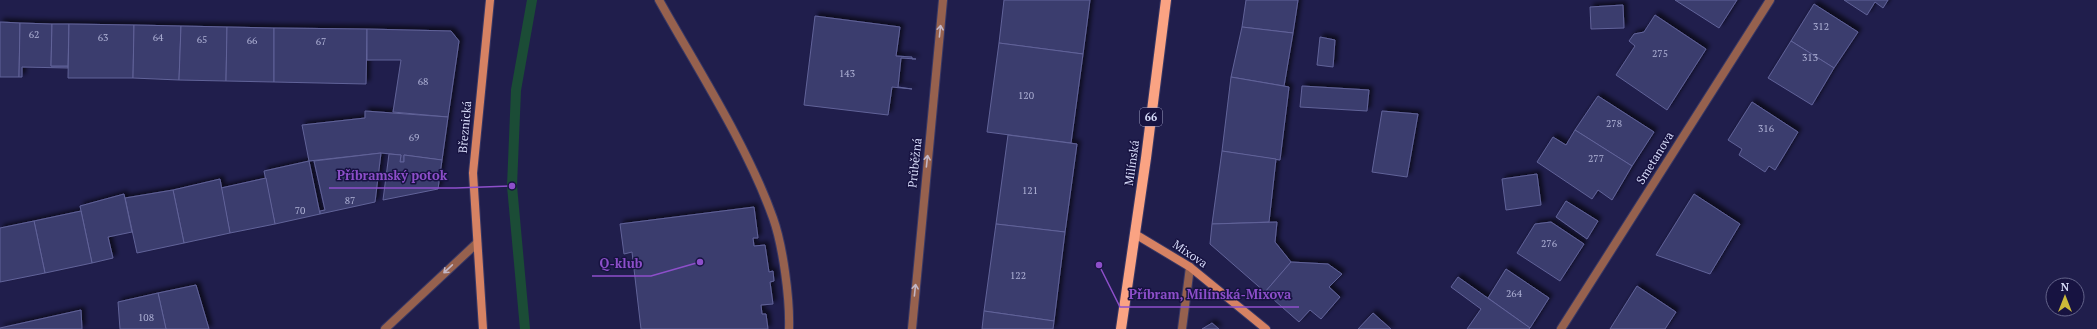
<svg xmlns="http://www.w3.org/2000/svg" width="2097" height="329" viewBox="0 0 2097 329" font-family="'PT Serif',serif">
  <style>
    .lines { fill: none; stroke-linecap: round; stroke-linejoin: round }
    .stream { stroke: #1b4c36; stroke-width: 10 }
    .building { fill: #3b3c6e; stroke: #616399; filter: url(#shadow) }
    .lane-casing { stroke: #393864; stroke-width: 10 }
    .street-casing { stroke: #393864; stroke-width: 10 }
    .secondary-casing { stroke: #393864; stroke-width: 10 }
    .primary-casing { stroke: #393864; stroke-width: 12 }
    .lane { stroke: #96614e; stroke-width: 8 }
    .street { stroke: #96614e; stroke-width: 8 }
    .secondary { stroke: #d68263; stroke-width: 8 }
    .primary { stroke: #faa383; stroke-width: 10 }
    .oneway { stroke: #c3b6c5 }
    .labels { text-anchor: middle; stroke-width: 3; stroke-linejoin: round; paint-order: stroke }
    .number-label { font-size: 10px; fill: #afb2d6 }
    .shield { fill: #171341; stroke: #9d9ec1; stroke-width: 1 }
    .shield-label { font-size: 11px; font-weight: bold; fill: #d6daf8 }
    .street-label { font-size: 12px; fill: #d6daf8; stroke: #171341 }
    .leader { fill: none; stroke: #8d4fca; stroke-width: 1.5 }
    .callout-dot { fill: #8d4fca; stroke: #171341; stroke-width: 1.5 }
    .callout-label { font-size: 13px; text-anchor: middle; font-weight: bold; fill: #8d4fca; stroke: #171341; stroke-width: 3; stroke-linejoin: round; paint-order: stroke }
  </style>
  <defs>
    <filter id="shadow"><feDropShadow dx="3.5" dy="-3.5" stdDeviation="2" flood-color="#0009"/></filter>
  </defs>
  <rect width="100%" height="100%" fill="#201e4c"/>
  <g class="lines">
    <!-- stream -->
    <path class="stream" d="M525,329l-13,-143 4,-96 16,-90"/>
  </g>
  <!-- building -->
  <g class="building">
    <path d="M1004,0h86l-7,54 -84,-11z"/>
    <path d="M1246,0h52l-5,33 -51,-6z"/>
    <path d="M1675,0h62l-18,28z"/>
    <path d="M1844,0h44l-5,8 -8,-6 -8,13z"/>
    <path d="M1814,4l44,28 -24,36 -43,-27z"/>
    <path d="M1623,5l1,23 -33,1 -1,-22z"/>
    <path d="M1655,15l51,34 -39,61 -51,-35 19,-29 -6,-5 5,-7 10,-2z"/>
    <path d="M815,16l85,11 -4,29 16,1v2h4l-15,-1 -3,29 14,2 -20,-2 -4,28 -84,-10z"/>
    <path d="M0,22l20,1 -1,54h-19z"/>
    <path d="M20,23l32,1 -1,42h17v2l-46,-1v10h-3z"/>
    <path d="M52,24h17l-1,42h-17z"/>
    <path d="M69,24l65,1 -1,53h-65z"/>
    <path d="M134,25l47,1 -2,54 -46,-2z"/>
    <path d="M181,26l46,1 -1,54 -47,-1z"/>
    <path d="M227,27l47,1v54l-48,-1z"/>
    <path d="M1242,27l51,6 -9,53 -53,-9z"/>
    <path d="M274,28l93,1 -1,55 -92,-2z"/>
    <path d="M367,29l84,2 8,10 -11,76 -55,-5 8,-52h-34z"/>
    <path d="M1320,37l15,3 -2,27 -16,-2z"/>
    <path d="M1791,41l43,27 -22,37 -44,-27z"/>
    <path d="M999,43l84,11 -12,89 -84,-11z"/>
    <path d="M1231,77l58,10 -9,73 -58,-9z"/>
    <path d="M1302,86l67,4 -2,21 -67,-4z"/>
    <path d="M1598,96l56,36 -22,34 -57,-36z"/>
    <path d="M1752,102l46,30 -23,38 -6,-4 -4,6 -26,-17 3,-6 -14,-9z"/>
    <path d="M365,111l83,6 -6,43 -38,-5v7h-4l1,-7 -20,-2 -72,8 -7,-36 63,-7z"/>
    <path d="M1382,111l36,3 -11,63 -35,-5z"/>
    <path d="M1575,130l57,36 -20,34 -14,-10 -6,9 -55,-37 16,-25 13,8z"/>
    <path d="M1008,135l69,9 -12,88 -69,-8z"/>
    <path d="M1222,151l54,8 -7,63 -57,2z"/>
    <path d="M381,153l-6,49 -55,12v-3l5,-1 -11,-49z"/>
    <path d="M389,154l12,1 -1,7h4v-7l38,5 -4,29 -55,11z"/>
    <path d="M309,161l11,53 -45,10 -11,-53z"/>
    <path d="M1537,174l4,31 -35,5 -4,-31z"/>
    <path d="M266,178l9,46 -45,9 -9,-45z"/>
    <path d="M220,179l10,54 -46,10 -11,-53z"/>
    <path d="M173,190l11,53 -47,10 -12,-55z"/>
    <path d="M124,194l8,38 -24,5 5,21 -21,5 -12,-57z"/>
    <path d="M1694,194l46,30 -30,50 -54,-19z"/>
    <path d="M1566,201l32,20 -11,18 -31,-22z"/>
    <path d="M754,207l4,31h-5l1,8 11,-1 4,27 4,-1 1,10 -4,1 3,22 -12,1 1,9h4l2,15h-127l-9,-77 -8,2 -4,-30z"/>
    <path d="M81,211l11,52 -47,10 -11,-52z"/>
    <path d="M34,221l11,52 -45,9v-54z"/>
    <path d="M1277,222l-2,20 16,20 -26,30 -55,-48 2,-20z"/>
    <path d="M1551,222l33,22 -24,37 -43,-28 18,-29z"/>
    <path d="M996,224l69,8 -11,89 -70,-10z"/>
    <path d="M1291,262l37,2 14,10 -13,13 11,10 -19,22 -11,-9 -11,12 -34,-30z"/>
    <path d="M1506,269l43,29 -19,30 -42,-30z"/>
    <path d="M1458,277l72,51 -1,1h-62l14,-20 -30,-22z"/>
    <path d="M196,285l13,44h-43l-8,-36z"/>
    <path d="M1637,286l39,26 -11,17h-55z"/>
    <path d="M158,293l8,36h-46l-2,-27z"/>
    <path d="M81,310l1,19h-82v-1z"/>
    <path d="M984,311l70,10 -1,8h-71z"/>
    <path d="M1373,313l18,16h-33z"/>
    <path d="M1212,323l7,6h-17z"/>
  </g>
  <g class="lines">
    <defs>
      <path id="lane" d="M659,0c38,68 88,145 114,218 10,28 17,81 16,111"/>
      <g id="street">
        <path d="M385,329l92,-86"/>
        <path d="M912,329l31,-329"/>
        <path d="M1182,329l8,-62"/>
        <path d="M1561,329l209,-329"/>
      </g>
      <g id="secondary">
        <path d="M1135,234l55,33 76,62"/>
        <path d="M483,329l-10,-156 17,-173"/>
      </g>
      <path id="primary" d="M1121,329l25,-171 20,-158"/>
    </defs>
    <!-- lane casing -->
    <use href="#lane" class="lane-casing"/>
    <!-- street casing -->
    <use href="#street" class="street-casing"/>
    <!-- secondary casing -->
    <use href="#secondary" class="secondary-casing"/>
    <!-- primary casing -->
    <use href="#primary" class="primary-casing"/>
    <!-- lane -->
    <use href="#lane" class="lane"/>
    <!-- street -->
    <use href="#street" class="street"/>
    <!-- secondary -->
    <use href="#secondary" class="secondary"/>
    <!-- primary -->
    <use href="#primary" class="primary"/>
  </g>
  <!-- one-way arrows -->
  <defs><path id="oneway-shaft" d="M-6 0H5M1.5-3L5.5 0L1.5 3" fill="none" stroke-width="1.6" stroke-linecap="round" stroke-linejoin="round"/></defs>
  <g class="oneway">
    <use href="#oneway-shaft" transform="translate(940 31) rotate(-84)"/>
    <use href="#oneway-shaft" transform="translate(927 161) rotate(-84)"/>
    <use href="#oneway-shaft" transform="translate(448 269) rotate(137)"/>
    <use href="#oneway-shaft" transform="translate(915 290) rotate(-84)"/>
  </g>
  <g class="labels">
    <!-- number labels -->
    <g class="number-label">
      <text x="1821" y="30">312</text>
      <text x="34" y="38">62</text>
      <text x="103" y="41">63</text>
      <text x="158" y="41">64</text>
      <text x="202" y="43">65</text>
      <text x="252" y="44">66</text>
      <text x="321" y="45">67</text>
      <text x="1660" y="57">275</text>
      <text x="1810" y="61">313</text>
      <text x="847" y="77">143</text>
      <text x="423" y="85">68</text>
      <text x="1026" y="99">120</text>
      <text x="1614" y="127">278</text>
      <text x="1766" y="132">316</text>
      <text x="414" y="141">69</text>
      <text x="1596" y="162">277</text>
      <text x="1030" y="194">121</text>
      <text x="350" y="204">87</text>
      <text x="300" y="214">70</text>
      <text x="1549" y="247">276</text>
      <text x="1018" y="279">122</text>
      <text x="1514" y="297">264</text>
      <text x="146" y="321">108</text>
    </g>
    <!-- shield labels -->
    <rect class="shield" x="1140" y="108" width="22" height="18" rx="3"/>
    <g class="shield-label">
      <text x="1151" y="121">66</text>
    </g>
    <!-- street labels -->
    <g class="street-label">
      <text transform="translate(465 127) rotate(-85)" y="4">Březnická</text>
      <text transform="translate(1655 158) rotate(-58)" y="4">Smetanova</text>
      <text transform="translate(915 163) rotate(-84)" y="4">Průběžná</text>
      <text transform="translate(1132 163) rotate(-82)" y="4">Milínská</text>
      <text transform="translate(1190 254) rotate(34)" y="4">Mixova</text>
    </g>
  </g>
  <!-- callouts -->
  <path class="leader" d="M512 186L456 188H329M700 262L651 276H592M1099 265L1120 307H1299"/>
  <g class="callout-dot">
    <circle cx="512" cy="186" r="4"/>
    <circle cx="700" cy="262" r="4"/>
    <circle cx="1099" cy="265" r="4"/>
  </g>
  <g class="callout-label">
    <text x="392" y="180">Příbramský potok</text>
    <text x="621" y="268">Q-klub</text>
    <text x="1210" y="299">Příbram, Milínská-Mixova</text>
  </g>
  <!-- north arrow -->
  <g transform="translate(2065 297)"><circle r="19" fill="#171341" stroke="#63638a"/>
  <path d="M0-3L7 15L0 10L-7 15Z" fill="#ccb939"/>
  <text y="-6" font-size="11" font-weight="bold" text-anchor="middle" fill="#d6daf8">N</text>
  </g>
</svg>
